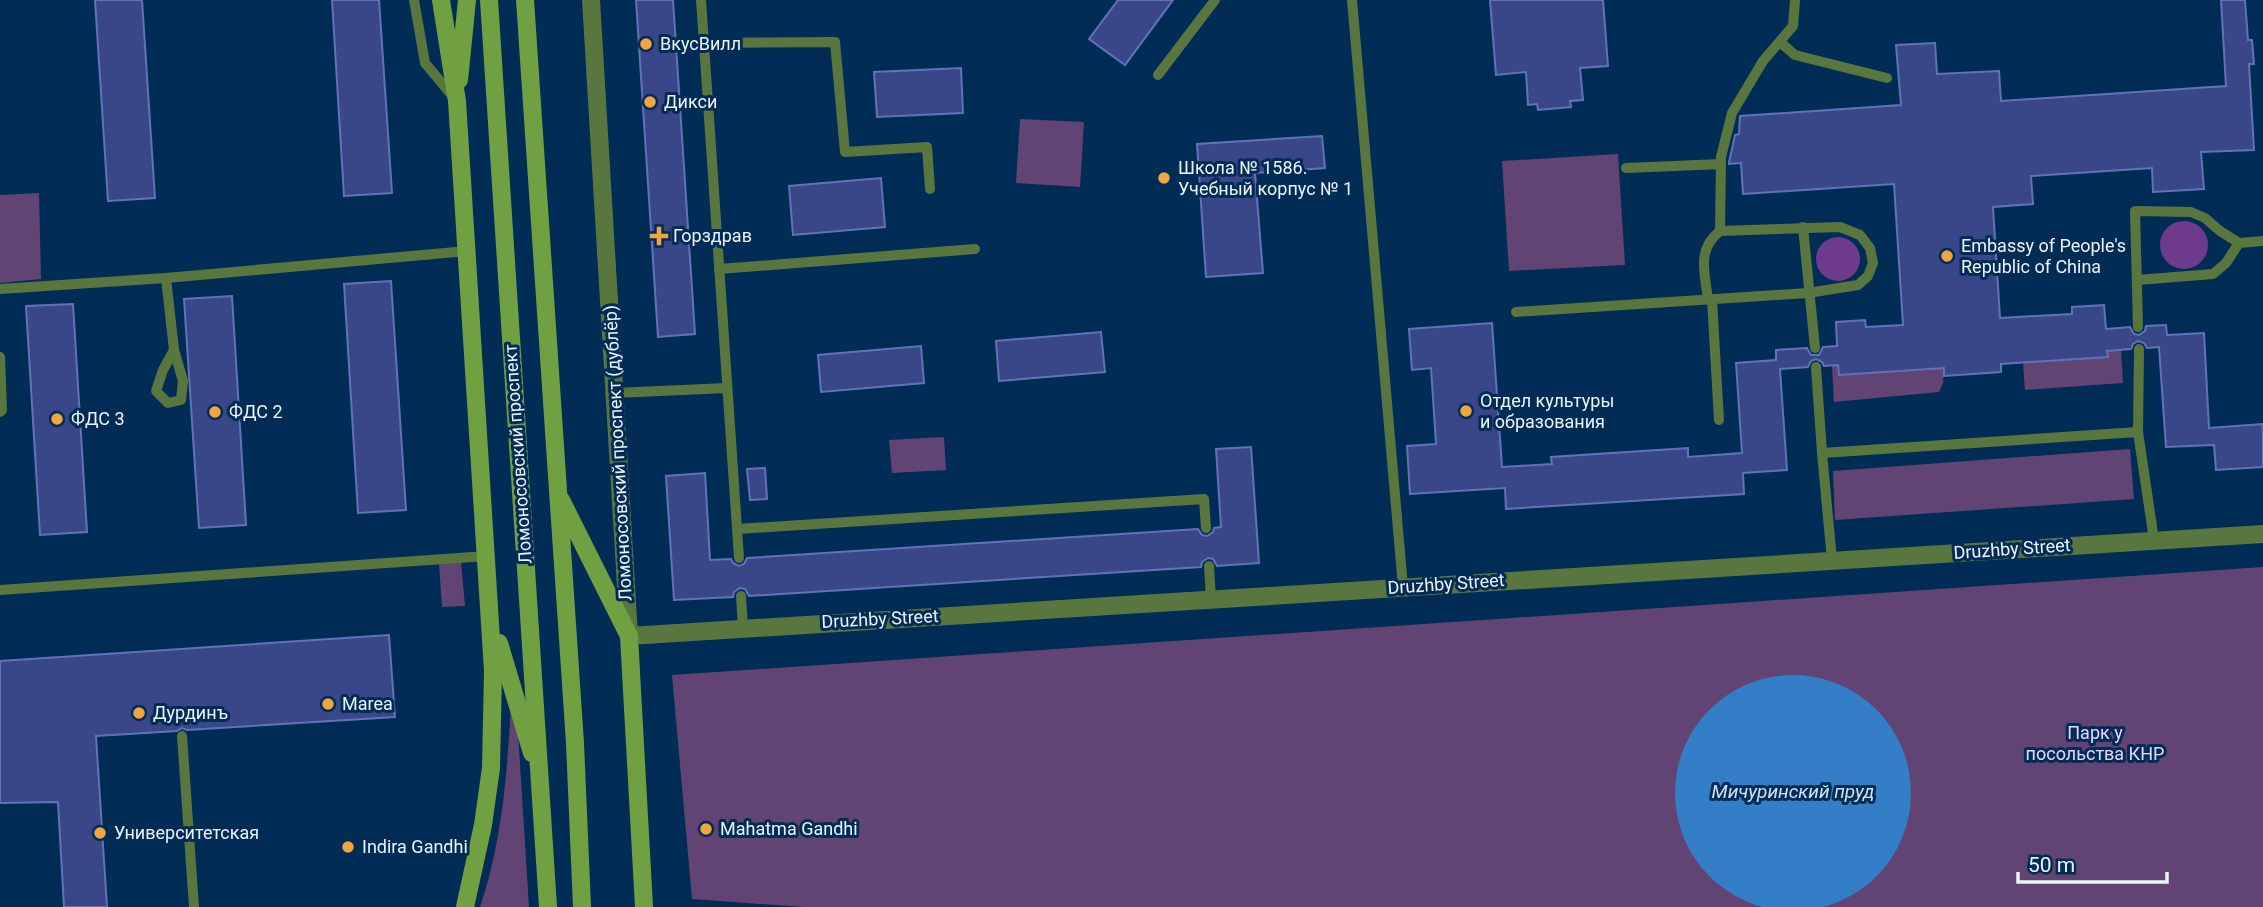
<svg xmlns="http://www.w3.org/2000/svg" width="2263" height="907" viewBox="0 0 2263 907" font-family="Roboto,sans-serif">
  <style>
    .green { fill: #614374 }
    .forest { fill: #6e3b8c }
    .water { fill: #347ec8 }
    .building { fill: #394788; stroke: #6173b8; stroke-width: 2 }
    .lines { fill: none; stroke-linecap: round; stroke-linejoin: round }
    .service { stroke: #59763e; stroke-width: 10 }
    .minor { stroke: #59763e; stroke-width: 18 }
    .tertiary { stroke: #59763e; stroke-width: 18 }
    .secondary { stroke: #71a043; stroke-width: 18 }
    .poi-dot { fill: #f0a63e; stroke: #002c55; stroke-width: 2.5 }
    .labels { text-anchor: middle; stroke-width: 6; stroke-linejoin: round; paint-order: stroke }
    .poi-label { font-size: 18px; fill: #edf3fa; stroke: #002c55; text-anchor: start }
    .street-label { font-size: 18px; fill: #edf3fa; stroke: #002c55 }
    .park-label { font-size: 18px; fill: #edd2ff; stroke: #002c55 }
    .water-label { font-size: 19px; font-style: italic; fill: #cfe1f5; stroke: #002c55 }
  </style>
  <rect width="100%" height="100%" fill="#002c55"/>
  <!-- green -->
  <g class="green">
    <path d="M1020,119l64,3 -4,65 -64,-4z"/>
    <path d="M1618,154l7,111 -116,6 -7,-110z"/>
    <path d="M39,193l2,86 -41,4v-88z"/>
    <path d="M2121,350l2,33 -98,7 -2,-27 84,-6v-6z"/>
    <path d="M1832,366l112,2 -1,15 -4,9 -105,10z"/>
    <path d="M944,437l2,33 -54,3 -3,-33z"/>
    <path d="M2130,449l4,50 -299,21 -2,-49z"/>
    <path d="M461,562l4,44 -23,1 -3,-43z"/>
    <path d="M2263,567v340h-1459l-112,-8 -20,-224z"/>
    <path d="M511,706l6,10 12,191h-49c22,-64 27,-134 31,-201z"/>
  </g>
  <!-- forest -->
  <g class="forest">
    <circle cx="2184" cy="245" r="24"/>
    <circle cx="1838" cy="259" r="22"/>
  </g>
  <!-- water -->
  <circle class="water" cx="1793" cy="793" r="118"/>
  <!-- building -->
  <g class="building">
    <path d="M95,0h47l13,198 -47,3z"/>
    <path d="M332,0h47l13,193 -48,3z"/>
    <path d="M636,0h37l22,334 -37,3z"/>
    <path d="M1118,0h55l-48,65 -36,-26z"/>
    <path d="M1490,0h113l5,66 -28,2 3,32 -13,1 1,6 -33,3 -1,-6 -9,1 -2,-33 -30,3z"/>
    <path d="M2221,0h24l3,40h4l2,24h-5l5,86 -53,2 3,37 -51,3 -1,-24 -121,8 2,28 -40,3 7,111 72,-4v-7l32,-2 2,24 24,-2 4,7 5,1 6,-4 1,-5 20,-1 1,10 37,-2 5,95 54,-4v43l-47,3 -2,-25 -48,2 -7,-100 -12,1 -3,-5 -6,-2 -5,3 -2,5 -24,2 1,6 -107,7v8l-57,4v-8l-105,7 -1,-10 -14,1 -2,-4 -6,-3 -5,2 -3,6 -28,2 7,101 -44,3 1,21 -238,15 -1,-21 -95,6 -3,-48 29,-2 -5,-76 -19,2 -3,-41 83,-6 10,144 50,-3 -1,-7 137,-9v9l54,-4 -6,-90 40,-3v-10l31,-2 4,7h8l4,-8 14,-1 -1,-24 29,-2 1,7 37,-2 -9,-141 -151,10 -2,-31 -12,1v-2l6,-27 4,-1 1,-18 161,-11 -5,-60 39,-2 2,31 62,-3 2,30 225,-15z"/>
    <path d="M961,68l2,45 -86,4 -3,-45z"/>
    <path d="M1322,136l3,32 -70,5 8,100 -57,4 -9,-133z"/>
    <path d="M881,178l4,49 -92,8 -4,-49z"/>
    <path d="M391,281l15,229 -48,3 -14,-229z"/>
    <path d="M232,296l14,229 -47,3 -15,-229z"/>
    <path d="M73,304l14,228 -47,3 -14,-229z"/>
    <path d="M1101,332l4,40 -106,9 -3,-40z"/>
    <path d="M921,346l3,37 -103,9 -3,-37z"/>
    <path d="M1251,447l8,116 -42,3 -4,-7 -5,-1 -6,4 -1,5 -452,29 -4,-7 -5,-1 -6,4 -1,5 -59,3 -8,-124 39,-3 5,87 21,-1 2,4 6,3 5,-2 3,-6 451,-29 4,6 5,1 6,-4 1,-4 7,-1 -5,-78z"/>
    <path d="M765,468l2,31 -17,1 -3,-31z"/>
    <path d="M389,635l6,82 -208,13 -5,-2 -5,3 -81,5 11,171h-43l-6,-105 -58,1v-142z"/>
  </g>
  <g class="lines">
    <!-- service -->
    <g class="service">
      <path d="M414,0l11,63 30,36"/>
      <path d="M701,0l38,558"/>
      <path d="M1352,0l51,587"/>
      <path d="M1780,42l15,13 92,23"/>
      <path d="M704,43l131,-1 10,110 82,-5 3,42"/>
      <path d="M1158,75l57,-75"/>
      <path d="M1626,168l95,-4"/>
      <path d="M1803,227l12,121"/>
      <path d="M1720,231l1,-74 11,-44 31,-52 30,-35 2,-26"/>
      <path d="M719,269l256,-20"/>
      <path d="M166,278l8,72 -11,20 -7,21 12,12 13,-3 2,-19 -9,-31"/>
      <path d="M2137,280l76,-6 13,-11 13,-20"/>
      <path d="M0,289l166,-11 301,-27"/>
      <path d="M1712,300l7,120"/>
      <path d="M1516,312l292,-19 50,-8 10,-9 5,-13 -3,-15 -10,-13 -20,-8 -120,4c-24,19 -15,42 -12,69"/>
      <path d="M2138,327l-3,-116 56,1 14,6 15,13 19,12 24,-2"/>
      <path d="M0,357l2,53 -2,2"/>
      <path d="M1816,367l6,86"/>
      <path d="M615,393l112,-5"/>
      <path d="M2138,432l1,-83"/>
      <path d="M737,529l467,-30 2,29"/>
      <path d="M1832,560l-10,-107 316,-21 16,108"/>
      <path d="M1209,566l2,33"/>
      <path d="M0,590l487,-34"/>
      <path d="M741,596l2,32"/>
      <path d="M182,736l12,171"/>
    </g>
    <!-- minor -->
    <path class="minor" d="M629,636l1634,-102"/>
    <!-- tertiary -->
    <path class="tertiary" d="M591,0l38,636"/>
    <!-- secondary -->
    <g class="secondary">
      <path d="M441,0l16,101 36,570 -2,97 -8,57 -18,82"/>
      <path d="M489,0l59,907"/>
      <path d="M525,0l50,743 7,164"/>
      <path d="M459,80l8,-80"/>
      <path d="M561,500l68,136 15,271"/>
      <path d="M499,643l33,110"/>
    </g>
  </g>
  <!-- markers -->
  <g class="poi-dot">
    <circle cx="646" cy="44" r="7"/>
    <circle cx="650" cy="102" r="7"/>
    <circle cx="1164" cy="178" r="7"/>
    <path d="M655.5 225.5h7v7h7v7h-7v7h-7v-7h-7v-7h7z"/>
    <circle cx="1947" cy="256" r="7"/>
    <circle cx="1466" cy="411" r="7"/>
    <circle cx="215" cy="412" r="7"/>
    <circle cx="57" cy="419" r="7"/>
    <circle cx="328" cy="704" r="7"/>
    <circle cx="139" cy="713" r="7"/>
    <circle cx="706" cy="829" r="7"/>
    <circle cx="100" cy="833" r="7"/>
    <circle cx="348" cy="847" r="7"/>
  </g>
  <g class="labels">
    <!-- poi labels -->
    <g class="poi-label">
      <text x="660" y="50">ВкусВилл</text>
      <text x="664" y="108">Дикси</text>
      <text x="1178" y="174">Школа № 1586.<tspan x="1178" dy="21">Учебный корпус № 1</tspan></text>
      <text x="673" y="242">Горздрав</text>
      <text x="1961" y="252">Embassy of People's<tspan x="1961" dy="21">Republic of China</tspan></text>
      <text x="1480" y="407">Отдел культуры<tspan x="1480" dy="21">и образования</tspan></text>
      <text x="229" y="418">ФДС 2</text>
      <text x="71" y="425">ФДС 3</text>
      <text x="342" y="710">Marea</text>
      <text x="153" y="719">Дурдинъ</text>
      <text x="720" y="835">Mahatma Gandhi</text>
      <text x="114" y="839">Университетская</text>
      <text x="362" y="853">Indira Gandhi</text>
    </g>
    <!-- street labels -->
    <g class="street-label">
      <text transform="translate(618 453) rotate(-93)" y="6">Ломоносовский проспект (дублёр)</text>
      <text transform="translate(518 454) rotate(-94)" y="6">Ломоносовский проспект</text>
      <text transform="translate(2012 549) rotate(-4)" y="6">Druzhby Street</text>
      <text transform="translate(1446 584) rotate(-4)" y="6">Druzhby Street</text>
      <text transform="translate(880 619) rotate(-3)" y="6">Druzhby Street</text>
    </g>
    <!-- park labels -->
    <g class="park-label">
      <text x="2095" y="739">Парк у<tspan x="2095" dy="21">посольства КНР</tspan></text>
    </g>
    <!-- water labels -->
    <g class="water-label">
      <text x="1793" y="798">Мичуринский пруд</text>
    </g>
  </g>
  <!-- scale -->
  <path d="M2018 872v10h149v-10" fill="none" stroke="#edf3fa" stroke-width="3.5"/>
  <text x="2028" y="872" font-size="21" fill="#edf3fa" stroke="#002c55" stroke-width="5" paint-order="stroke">50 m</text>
</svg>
